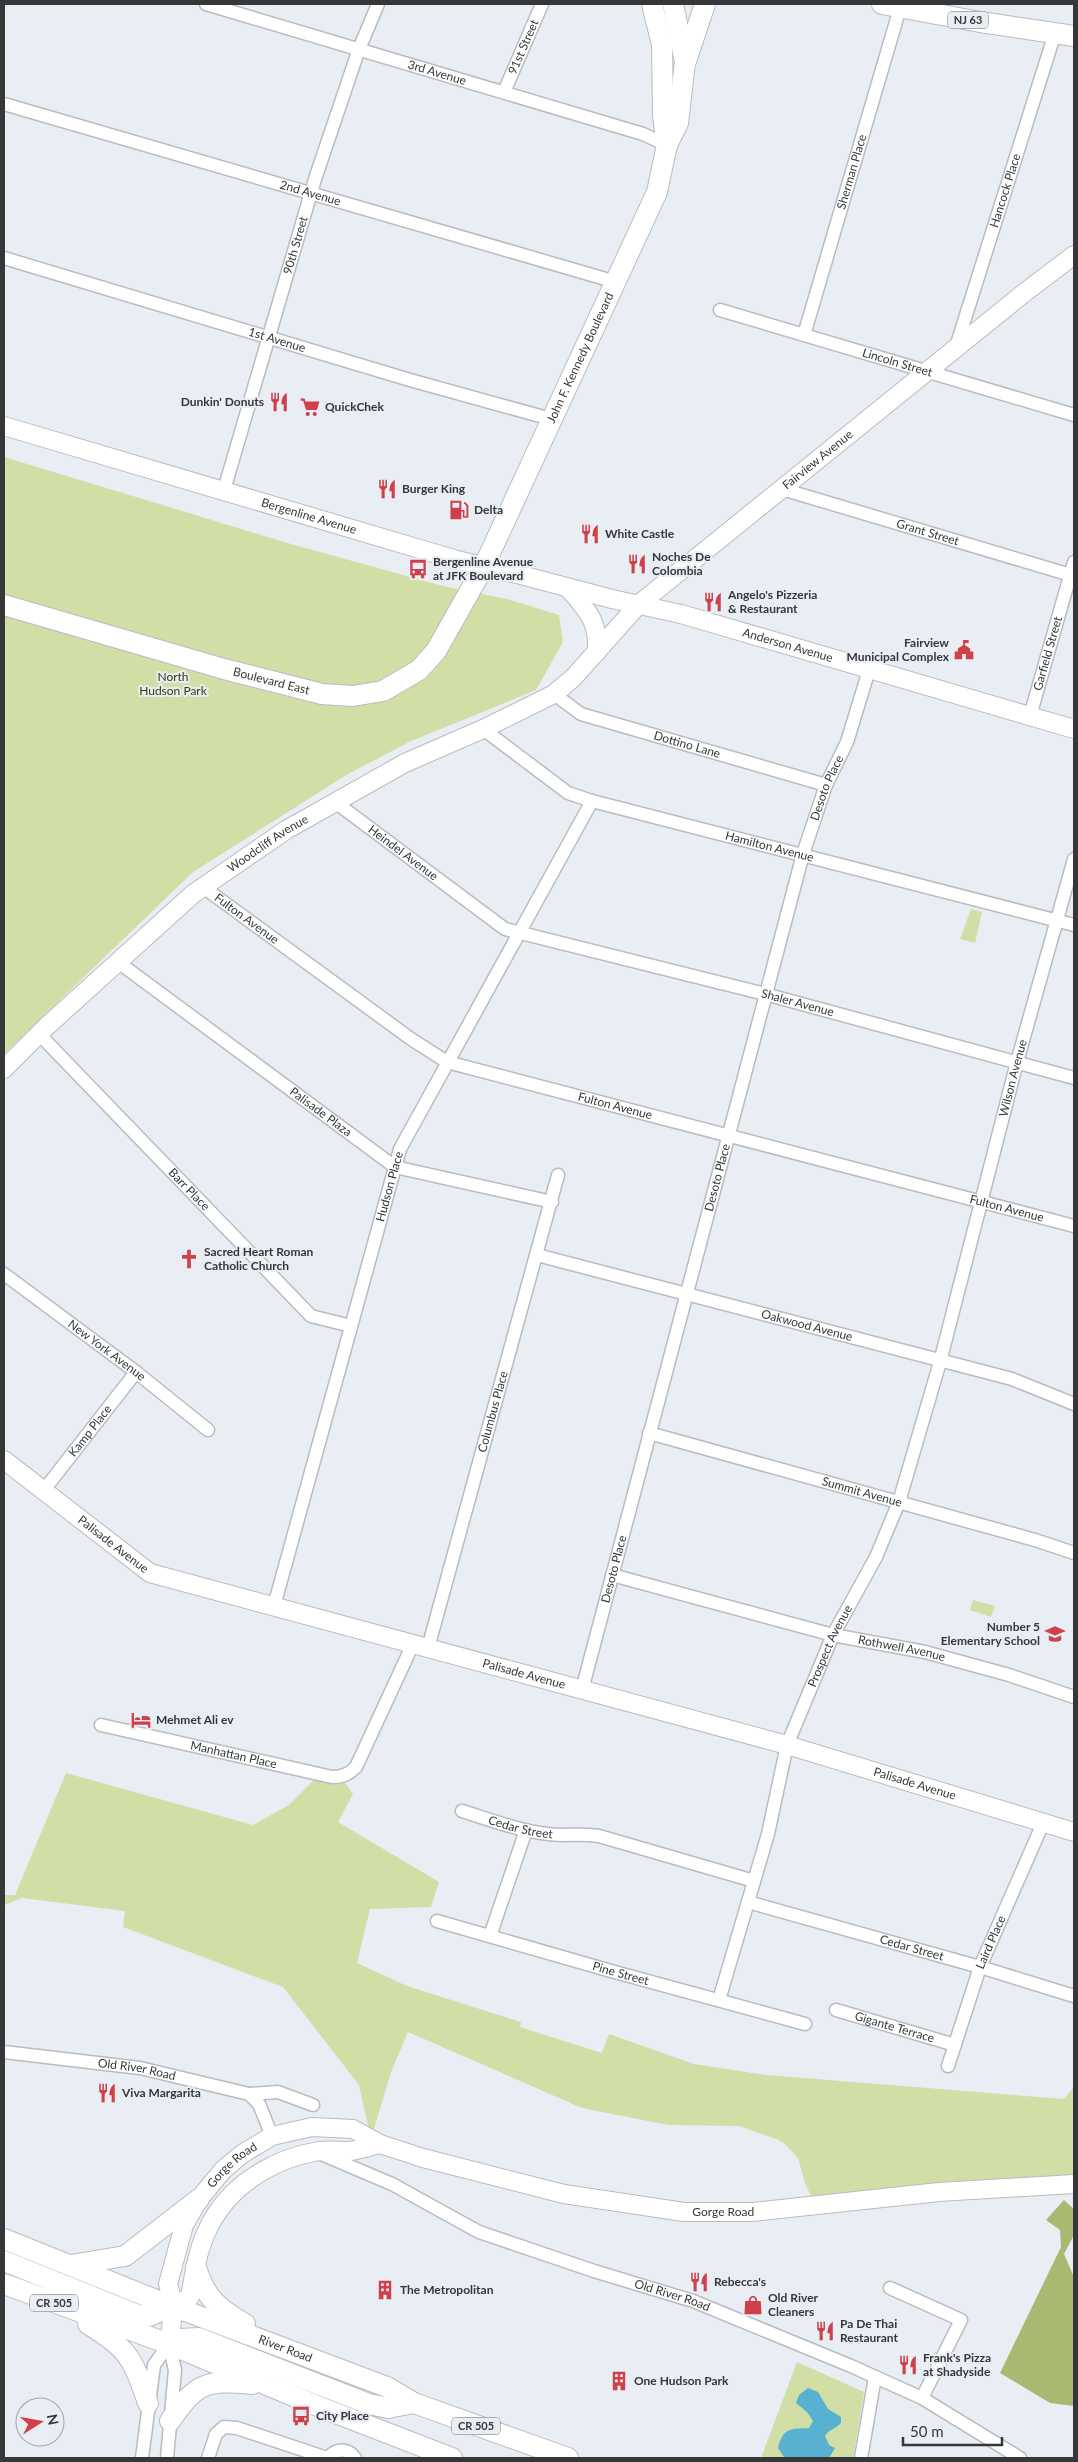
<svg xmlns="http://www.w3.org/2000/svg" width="1078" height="2462" viewBox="0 0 1078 2462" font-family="Lato,sans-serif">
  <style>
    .green { fill: #d1dea6 }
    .forest { fill: #aab972 }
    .water { fill: #58b1d0 }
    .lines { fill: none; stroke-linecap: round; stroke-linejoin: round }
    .street-casing { stroke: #b7bcc2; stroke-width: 15 }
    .secondary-casing { stroke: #b7bcc2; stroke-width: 20 }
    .primary-casing { stroke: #b7bcc2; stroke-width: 22 }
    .street { stroke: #fff; stroke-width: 12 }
    .secondary { stroke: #fff; stroke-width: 18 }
    .primary { stroke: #fff; stroke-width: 20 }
    .labels { text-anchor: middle; stroke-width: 4; stroke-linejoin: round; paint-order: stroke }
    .shield { fill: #e9eef5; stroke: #6b6e71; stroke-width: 1 }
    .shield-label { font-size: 11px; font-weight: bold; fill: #353739 }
    .street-label { font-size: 12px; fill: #353739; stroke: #e9eef5 }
    .poi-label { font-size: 12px; font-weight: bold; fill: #353739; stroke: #e9eef5; text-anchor: start }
    .park-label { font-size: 12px; fill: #333c03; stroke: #e9eef5 }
  </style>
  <rect width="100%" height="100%" fill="#e9eef5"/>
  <!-- green -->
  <g class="green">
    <path d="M4,457l287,87 152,42 64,13 52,16 4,27 -27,48 -127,52 -61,32 -155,98 -189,182z"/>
    <path d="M971,909l11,3 -7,31 -15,-4z"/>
    <path d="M973,1600l22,6 -4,11 -21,-7z"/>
    <path d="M66,1773l187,52 36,-20 31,-31 21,3 12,17 -15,28 101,60 -8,25 -61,2 -13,54 50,23 114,36 -1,5 82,26 7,-19 85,30 72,11 298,24 10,-12v97l-259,21 -10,-22 -7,-25 -14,-15 -8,-4 -37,-13 -71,-1 -86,-17 -174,-76 -17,40 -20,67 -12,-54 -76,-98 -160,-60 2,-16 -103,-13 -18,7v-10h11z"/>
    <path d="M797,2362l67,30 -11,66h-92z"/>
  </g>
  <!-- forest -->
  <path class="forest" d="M1064,2200l10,9v26l-10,19 10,23v129l-24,-3 -50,-30 61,-126 -1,-17 -14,-10z"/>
  <!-- water -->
  <path class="water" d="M808,2388l10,4 10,17 13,8v6c-5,6 -12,6 -16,13l4,9 6,3 -6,10 -45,-1 -6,-9c5,-21 13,-19 31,-20l4,-7 -6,-9 -11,-9 3,-8z"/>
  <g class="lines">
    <defs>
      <g id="street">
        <path id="s1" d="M206,4l437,130 24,11"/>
        <path id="s2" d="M504,92l38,-88"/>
        <path id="s3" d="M4,104l612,178"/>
        <path id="s4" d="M4,258l406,122 141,39"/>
        <path id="s5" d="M720,310l354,105"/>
        <path id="s6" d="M804,335l96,-327"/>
        <path id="s7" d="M956,347l99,-314"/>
        <path id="s8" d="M782,489l292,87"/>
        <path id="s9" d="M224,490l91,-311 44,-130 19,-45"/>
        <path id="s10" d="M554,694l27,20 245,71"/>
        <path id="s11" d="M1030,716l44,-154"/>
        <path id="s12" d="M483,729l85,64 24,8 482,124"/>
        <path id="s13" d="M335,802l170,127 260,65 309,84"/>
        <path id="s14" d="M203,887l208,152 36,23 627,164"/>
        <path id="s15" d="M118,962l277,205 157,35"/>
        <path id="s16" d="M39,1034l272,282 40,10"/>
        <path id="s17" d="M537,1255l475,124 62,25"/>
        <path id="s18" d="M4,1274l132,98 72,58"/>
        <path id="s19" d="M649,1433l386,107 39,13"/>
        <path id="s20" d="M44,1490l92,-118"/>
        <path id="s21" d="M612,1575l221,60 92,17 84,23 65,22"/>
        <path id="s22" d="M274,1606l126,-457 192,-348"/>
        <path id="s23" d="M428,1648l130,-473"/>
        <path id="s24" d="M582,1690l221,-836 23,-69 21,-43 22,-72"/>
        <path id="s25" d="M101,1725l231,52c11,0 17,-3 24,-10l57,-123"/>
        <path id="s26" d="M462,1811c32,10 65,23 99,24 13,0 24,-1 38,1l155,45"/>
        <path id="s27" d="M748,1902l232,65 94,29"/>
        <path id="s28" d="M437,1921l174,50 194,53"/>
        <path d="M490,1936l36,-106"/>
        <path id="s29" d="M719,2000l49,-166 19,-89 46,-110 43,-78 23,-55 41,-140 77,-300 57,-203"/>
        <path id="s30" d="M836,2010l119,35"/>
        <path id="s31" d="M4,2052l136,16 109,26 10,10 13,32"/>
        <path id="s32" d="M948,2066l32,-99 64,-146"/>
        <path d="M249,2094l29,-2 35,13"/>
        <path id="s33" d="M319,2153l73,31 87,48 115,39 99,30 158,65 71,32 98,60"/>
        <path d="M890,2288l71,32 -39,78"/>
        <path d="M142,2458l12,-93 15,-21"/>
        <path d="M167,2458l8,-88 -6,-26"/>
        <path d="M208,2458l8,-24 8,-7 13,1 90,30"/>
        <path d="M328,2458c8,-10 20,-10 27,0"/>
        <path d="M861,2458l14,-81"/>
      </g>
      <g id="secondary">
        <path id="s34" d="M4,426l453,134 64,15 91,24 69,15 393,115"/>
        <path d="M568,588c19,22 31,33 29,64"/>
        <path id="s35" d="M4,1069l42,-42 147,-133 93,-64 119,-67 78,-34 71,-35 19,-16 65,-73 386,-312 50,-38"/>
        <path id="s36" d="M4,1460l146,113 637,172 287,87"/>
        <path d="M174,2306l16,-9c4,-22 7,-44 16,-64 20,-46 65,-74 113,-82 10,-1 21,0 31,0 10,-1 20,-5 30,-7"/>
        <path id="s37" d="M169,2344l5,-38 -6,-22 16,-59 15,-26 24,-29 19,-16 30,-18 40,-9 41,2 27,15 43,14 141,36 120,18h69l186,-20 135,-8"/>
      </g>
      <g id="primary">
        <path d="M882,4l98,18 94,14"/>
        <path d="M686,61l19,-57"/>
        <path d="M667,145l11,-22 7,-61 -12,-58"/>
        <path id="s38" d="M4,605l220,64 98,25 31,2 30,-5 36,-21 17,-19 48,-85 173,-374 10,-47 -4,-29 -1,-71 -10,-41"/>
        <path id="s39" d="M4,2239l147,59 236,89 27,16 154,55"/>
        <path d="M4,2261l134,54 11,1 25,-10"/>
        <path d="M71,2265l54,-9 74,-57"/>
        <path d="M196,2267c9,31 23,42 49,57"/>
        <path d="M4,2284l165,60 151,63 132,51"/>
        <path d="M88,2324c41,25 45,35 60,79"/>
        <path d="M169,2344l11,-5 19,-1 170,66 19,4 26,-5"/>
        <path d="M170,2421c27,-39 36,-41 82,-37"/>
      </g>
    </defs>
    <!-- street casing -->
    <use href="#street" class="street-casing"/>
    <!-- secondary casing -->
    <use href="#secondary" class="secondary-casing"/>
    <!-- primary casing -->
    <use href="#primary" class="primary-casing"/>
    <!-- street -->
    <use href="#street" class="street"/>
    <!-- secondary -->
    <use href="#secondary" class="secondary"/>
    <!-- primary -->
    <use href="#primary" class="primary"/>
  </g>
  <!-- icons -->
  <defs>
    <symbol id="restaurant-bare" viewBox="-9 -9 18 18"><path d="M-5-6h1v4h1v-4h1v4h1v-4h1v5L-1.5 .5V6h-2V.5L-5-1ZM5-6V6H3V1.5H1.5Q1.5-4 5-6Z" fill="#cf4049" stroke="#e9eef5" stroke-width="2.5" paint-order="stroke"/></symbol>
    <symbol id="supermarket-bare" viewBox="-9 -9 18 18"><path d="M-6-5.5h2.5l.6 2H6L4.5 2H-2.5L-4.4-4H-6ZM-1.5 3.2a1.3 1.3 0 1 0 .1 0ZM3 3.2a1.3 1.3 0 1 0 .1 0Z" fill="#cf4049" stroke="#e9eef5" stroke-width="2.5" paint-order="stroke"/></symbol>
    <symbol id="fuel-bare" viewBox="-9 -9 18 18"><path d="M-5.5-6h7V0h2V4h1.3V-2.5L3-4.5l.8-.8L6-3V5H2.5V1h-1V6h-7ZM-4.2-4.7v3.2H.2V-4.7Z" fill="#cf4049" stroke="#e9eef5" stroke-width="2.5" paint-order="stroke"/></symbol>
    <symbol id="bus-bare" viewBox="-9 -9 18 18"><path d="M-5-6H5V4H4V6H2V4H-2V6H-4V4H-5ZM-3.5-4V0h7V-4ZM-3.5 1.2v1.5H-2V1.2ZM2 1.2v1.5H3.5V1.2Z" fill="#cf4049" stroke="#e9eef5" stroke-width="2.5" paint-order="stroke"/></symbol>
    <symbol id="civic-bare" viewBox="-9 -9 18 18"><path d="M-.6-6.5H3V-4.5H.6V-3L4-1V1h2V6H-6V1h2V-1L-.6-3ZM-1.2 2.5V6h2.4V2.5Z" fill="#cf4049" stroke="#e9eef5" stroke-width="2.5" paint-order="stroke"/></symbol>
    <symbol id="church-bare" viewBox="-9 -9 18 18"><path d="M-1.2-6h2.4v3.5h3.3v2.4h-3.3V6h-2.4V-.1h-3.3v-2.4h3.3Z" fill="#cf4049" stroke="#e9eef5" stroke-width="2.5" paint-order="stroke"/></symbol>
    <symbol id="school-bare" viewBox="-9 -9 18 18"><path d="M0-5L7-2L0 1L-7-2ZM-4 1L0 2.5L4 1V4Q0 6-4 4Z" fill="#cf4049" stroke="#e9eef5" stroke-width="2.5" paint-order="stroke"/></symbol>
    <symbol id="hotel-bare" viewBox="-9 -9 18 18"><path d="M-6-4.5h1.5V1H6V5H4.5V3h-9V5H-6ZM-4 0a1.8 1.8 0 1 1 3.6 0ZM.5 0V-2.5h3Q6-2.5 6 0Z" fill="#cf4049" stroke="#e9eef5" stroke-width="2.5" paint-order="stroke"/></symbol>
    <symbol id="building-bare" viewBox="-9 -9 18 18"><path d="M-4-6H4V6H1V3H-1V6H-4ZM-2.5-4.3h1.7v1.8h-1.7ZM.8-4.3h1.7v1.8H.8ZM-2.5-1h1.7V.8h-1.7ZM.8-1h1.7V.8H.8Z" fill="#cf4049" stroke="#e9eef5" stroke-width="2.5" paint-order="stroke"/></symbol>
    <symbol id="shop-bare" viewBox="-9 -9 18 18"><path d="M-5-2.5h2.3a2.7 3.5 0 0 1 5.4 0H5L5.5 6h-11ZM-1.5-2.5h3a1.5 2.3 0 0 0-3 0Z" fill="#cf4049" stroke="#e9eef5" stroke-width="2.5" paint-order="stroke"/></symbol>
  </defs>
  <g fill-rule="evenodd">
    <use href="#restaurant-bare" x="265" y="388" width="28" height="28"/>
    <use href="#supermarket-bare" x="296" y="393" width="28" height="28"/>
    <use href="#restaurant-bare" x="373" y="475" width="28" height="28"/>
    <use href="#fuel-bare" x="445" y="496" width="28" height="28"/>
    <use href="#restaurant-bare" x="576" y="520" width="28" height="28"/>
    <use href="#restaurant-bare" x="623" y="550" width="28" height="28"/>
    <use href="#bus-bare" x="404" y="555" width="28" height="28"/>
    <use href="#restaurant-bare" x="699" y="588" width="28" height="28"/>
    <use href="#civic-bare" x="950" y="636" width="28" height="28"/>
    <use href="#church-bare" x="175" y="1245" width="28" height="28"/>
    <use href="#school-bare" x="1041" y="1620" width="28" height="28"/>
    <use href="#hotel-bare" x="127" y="1706" width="28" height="28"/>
    <use href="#restaurant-bare" x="93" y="2079" width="28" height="28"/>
    <use href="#restaurant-bare" x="685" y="2268" width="28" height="28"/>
    <use href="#building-bare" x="371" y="2276" width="28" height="28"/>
    <use href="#shop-bare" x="739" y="2291" width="28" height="28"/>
    <use href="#restaurant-bare" x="811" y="2317" width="28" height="28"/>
    <use href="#restaurant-bare" x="894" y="2351" width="28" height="28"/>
    <use href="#building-bare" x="605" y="2367" width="28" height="28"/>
    <use href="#bus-bare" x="287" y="2402" width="28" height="28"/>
  </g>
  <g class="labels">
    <!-- shield labels -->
    <g class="shield">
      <rect x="948" y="11.5" width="40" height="17" rx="4"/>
      <rect x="30" y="2294.5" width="48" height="17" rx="4"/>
      <rect x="452" y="2417.5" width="48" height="17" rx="4"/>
    </g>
    <g class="shield-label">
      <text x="968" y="24">NJ 63</text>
      <text x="54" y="2307">CR 505</text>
      <text x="476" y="2430">CR 505</text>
    </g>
    <!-- street labels -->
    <g class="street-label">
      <text dy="4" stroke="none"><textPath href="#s2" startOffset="49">91st Street</textPath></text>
      <text dy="4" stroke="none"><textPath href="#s1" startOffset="241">3rd Avenue</textPath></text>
      <text dy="4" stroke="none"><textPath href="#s6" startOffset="170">Sherman Place</textPath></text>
      <text dy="4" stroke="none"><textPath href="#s7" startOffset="164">Hancock Place</textPath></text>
      <text dy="4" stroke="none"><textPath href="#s3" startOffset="319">2nd Avenue</textPath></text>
      <text dy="4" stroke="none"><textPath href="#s9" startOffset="255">90th Street</textPath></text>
      <text dy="4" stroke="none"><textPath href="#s4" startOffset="285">1st Avenue</textPath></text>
      <text dy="4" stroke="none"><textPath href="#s38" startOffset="786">John F. Kennedy Boulevard</textPath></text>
      <text dy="4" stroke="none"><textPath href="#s5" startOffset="185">Lincoln Street</textPath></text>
      <text dy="4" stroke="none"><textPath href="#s35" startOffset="1025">Fairview Avenue</textPath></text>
      <text dy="4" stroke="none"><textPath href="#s34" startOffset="318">Bergenline Avenue</textPath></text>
      <text dy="4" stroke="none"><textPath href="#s8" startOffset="152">Grant Street</textPath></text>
      <text dy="4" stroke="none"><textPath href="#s34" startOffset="814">Anderson Avenue</textPath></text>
      <text dy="4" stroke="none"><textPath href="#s11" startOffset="65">Garfield Street</textPath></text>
      <text dy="4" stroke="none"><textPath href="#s38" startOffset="278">Boulevard East</textPath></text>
      <text dy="4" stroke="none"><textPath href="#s10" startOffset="144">Dottino Lane</textPath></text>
      <text dy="4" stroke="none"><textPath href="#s24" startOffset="935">Desoto Place</textPath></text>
      <text dy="4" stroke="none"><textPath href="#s35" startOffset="348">Woodcliff Avenue</textPath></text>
      <text dy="4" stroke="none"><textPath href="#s12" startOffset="315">Hamilton Avenue</textPath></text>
      <text dy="4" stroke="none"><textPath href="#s13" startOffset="85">Heindel Avenue</textPath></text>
      <text dy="4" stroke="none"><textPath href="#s14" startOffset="54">Fulton Avenue</textPath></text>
      <text dy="4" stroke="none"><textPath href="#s13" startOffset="514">Shaler Avenue</textPath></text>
      <text dy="4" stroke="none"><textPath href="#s29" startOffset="971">Wilson Avenue</textPath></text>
      <text dy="4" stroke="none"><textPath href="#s14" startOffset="474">Fulton Avenue</textPath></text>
      <text dy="4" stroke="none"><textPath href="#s15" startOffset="252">Palisade Plaza</textPath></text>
      <text dy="4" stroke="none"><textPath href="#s24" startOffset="530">Desoto Place</textPath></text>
      <text dy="4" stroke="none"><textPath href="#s22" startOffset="435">Hudson Place</textPath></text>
      <text dy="4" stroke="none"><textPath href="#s16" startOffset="216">Barr Place</textPath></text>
      <text dy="4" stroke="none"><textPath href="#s14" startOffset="879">Fulton Avenue</textPath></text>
      <text dy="4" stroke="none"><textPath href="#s17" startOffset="279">Oakwood Avenue</textPath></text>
      <text dy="4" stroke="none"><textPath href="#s18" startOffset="128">New York Avenue</textPath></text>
      <text dy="4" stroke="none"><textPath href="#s23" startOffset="245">Columbus Place</textPath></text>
      <text dy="4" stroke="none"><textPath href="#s20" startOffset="75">Kamp Place</textPath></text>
      <text dy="4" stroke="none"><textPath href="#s19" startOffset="221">Summit Avenue</textPath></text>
      <text dy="4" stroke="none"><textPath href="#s36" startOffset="138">Palisade Avenue</textPath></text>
      <text dy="4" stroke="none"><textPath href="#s24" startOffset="125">Desoto Place</textPath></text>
      <text dy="4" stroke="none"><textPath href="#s29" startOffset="372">Prospect Avenue</textPath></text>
      <text dy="4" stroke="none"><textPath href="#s21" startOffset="299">Rothwell Avenue</textPath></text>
      <text dy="4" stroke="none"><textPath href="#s36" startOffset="572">Palisade Avenue</textPath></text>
      <text dy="4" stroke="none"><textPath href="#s25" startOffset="136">Manhattan Place</textPath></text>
      <text dy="4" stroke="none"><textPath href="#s36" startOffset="978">Palisade Avenue</textPath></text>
      <text dy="4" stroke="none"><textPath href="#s26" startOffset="61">Cedar Street</textPath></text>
      <text dy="4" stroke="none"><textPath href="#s32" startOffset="131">Laird Place</textPath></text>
      <text dy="4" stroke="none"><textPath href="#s27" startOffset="170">Cedar Street</textPath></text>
      <text dy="4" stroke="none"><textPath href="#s28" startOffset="191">Pine Street</textPath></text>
      <text dy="4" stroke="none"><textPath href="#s30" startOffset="61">Gigante Terrace</textPath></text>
      <text dy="4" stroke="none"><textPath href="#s31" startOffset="134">Old River Road</textPath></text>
      <text dy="4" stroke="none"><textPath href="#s37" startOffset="200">Gorge Road</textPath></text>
      <text dy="4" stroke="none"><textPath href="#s37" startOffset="714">Gorge Road</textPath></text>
      <text dy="4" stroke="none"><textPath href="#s33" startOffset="382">Old River Road</textPath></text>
      <text dy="4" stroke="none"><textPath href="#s39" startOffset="302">River Road</textPath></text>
    </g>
    <!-- poi labels -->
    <g class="poi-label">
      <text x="264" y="406" text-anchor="end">Dunkin' Donuts</text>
      <text x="325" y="411">QuickChek</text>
      <text x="402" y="493">Burger King</text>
      <text x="474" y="514">Delta</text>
      <text x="605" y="538">White Castle</text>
      <text x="652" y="561">Noches De<tspan x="652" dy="14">Colombia</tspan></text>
      <text x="433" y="566">Bergenline Avenue<tspan x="433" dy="14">at JFK Boulevard</tspan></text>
      <text x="728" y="599">Angelo's Pizzeria<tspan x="728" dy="14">&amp; Restaurant</tspan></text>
      <text x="949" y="647" text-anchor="end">Fairview<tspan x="949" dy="14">Municipal Complex</tspan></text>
      <text x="204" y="1256">Sacred Heart Roman<tspan x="204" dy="14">Catholic Church</tspan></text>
      <text x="1040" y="1631" text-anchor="end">Number 5<tspan x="1040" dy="14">Elementary School</tspan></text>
      <text x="156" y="1724">Mehmet Ali ev</text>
      <text x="122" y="2097">Viva Margarita</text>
      <text x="714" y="2286">Rebecca's</text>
      <text x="400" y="2294">The Metropolitan</text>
      <text x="768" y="2302">Old River<tspan x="768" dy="14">Cleaners</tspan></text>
      <text x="840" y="2328">Pa De Thai<tspan x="840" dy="14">Restaurant</tspan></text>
      <text x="923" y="2362">Frank's Pizza<tspan x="923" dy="14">at Shadyside</tspan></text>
      <text x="634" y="2385">One Hudson Park</text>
      <text x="316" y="2420">City Place</text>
    </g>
    <!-- park labels -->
    <g class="park-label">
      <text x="173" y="681">North<tspan x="173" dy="14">Hudson Park</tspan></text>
    </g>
  </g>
  <!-- border -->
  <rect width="1078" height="2462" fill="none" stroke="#353739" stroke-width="10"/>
  <!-- north arrow -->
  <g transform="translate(40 2422) rotate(79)"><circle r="24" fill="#e9eef5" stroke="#a1a5aa"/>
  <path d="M0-4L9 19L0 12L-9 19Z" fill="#cf4049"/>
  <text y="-8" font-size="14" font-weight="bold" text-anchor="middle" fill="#353739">N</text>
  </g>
  <!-- scale -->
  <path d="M903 2437v8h99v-8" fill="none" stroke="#353739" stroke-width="2.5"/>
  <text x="910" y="2437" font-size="15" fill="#353739" stroke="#e9eef5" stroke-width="4" paint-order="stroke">50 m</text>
</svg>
